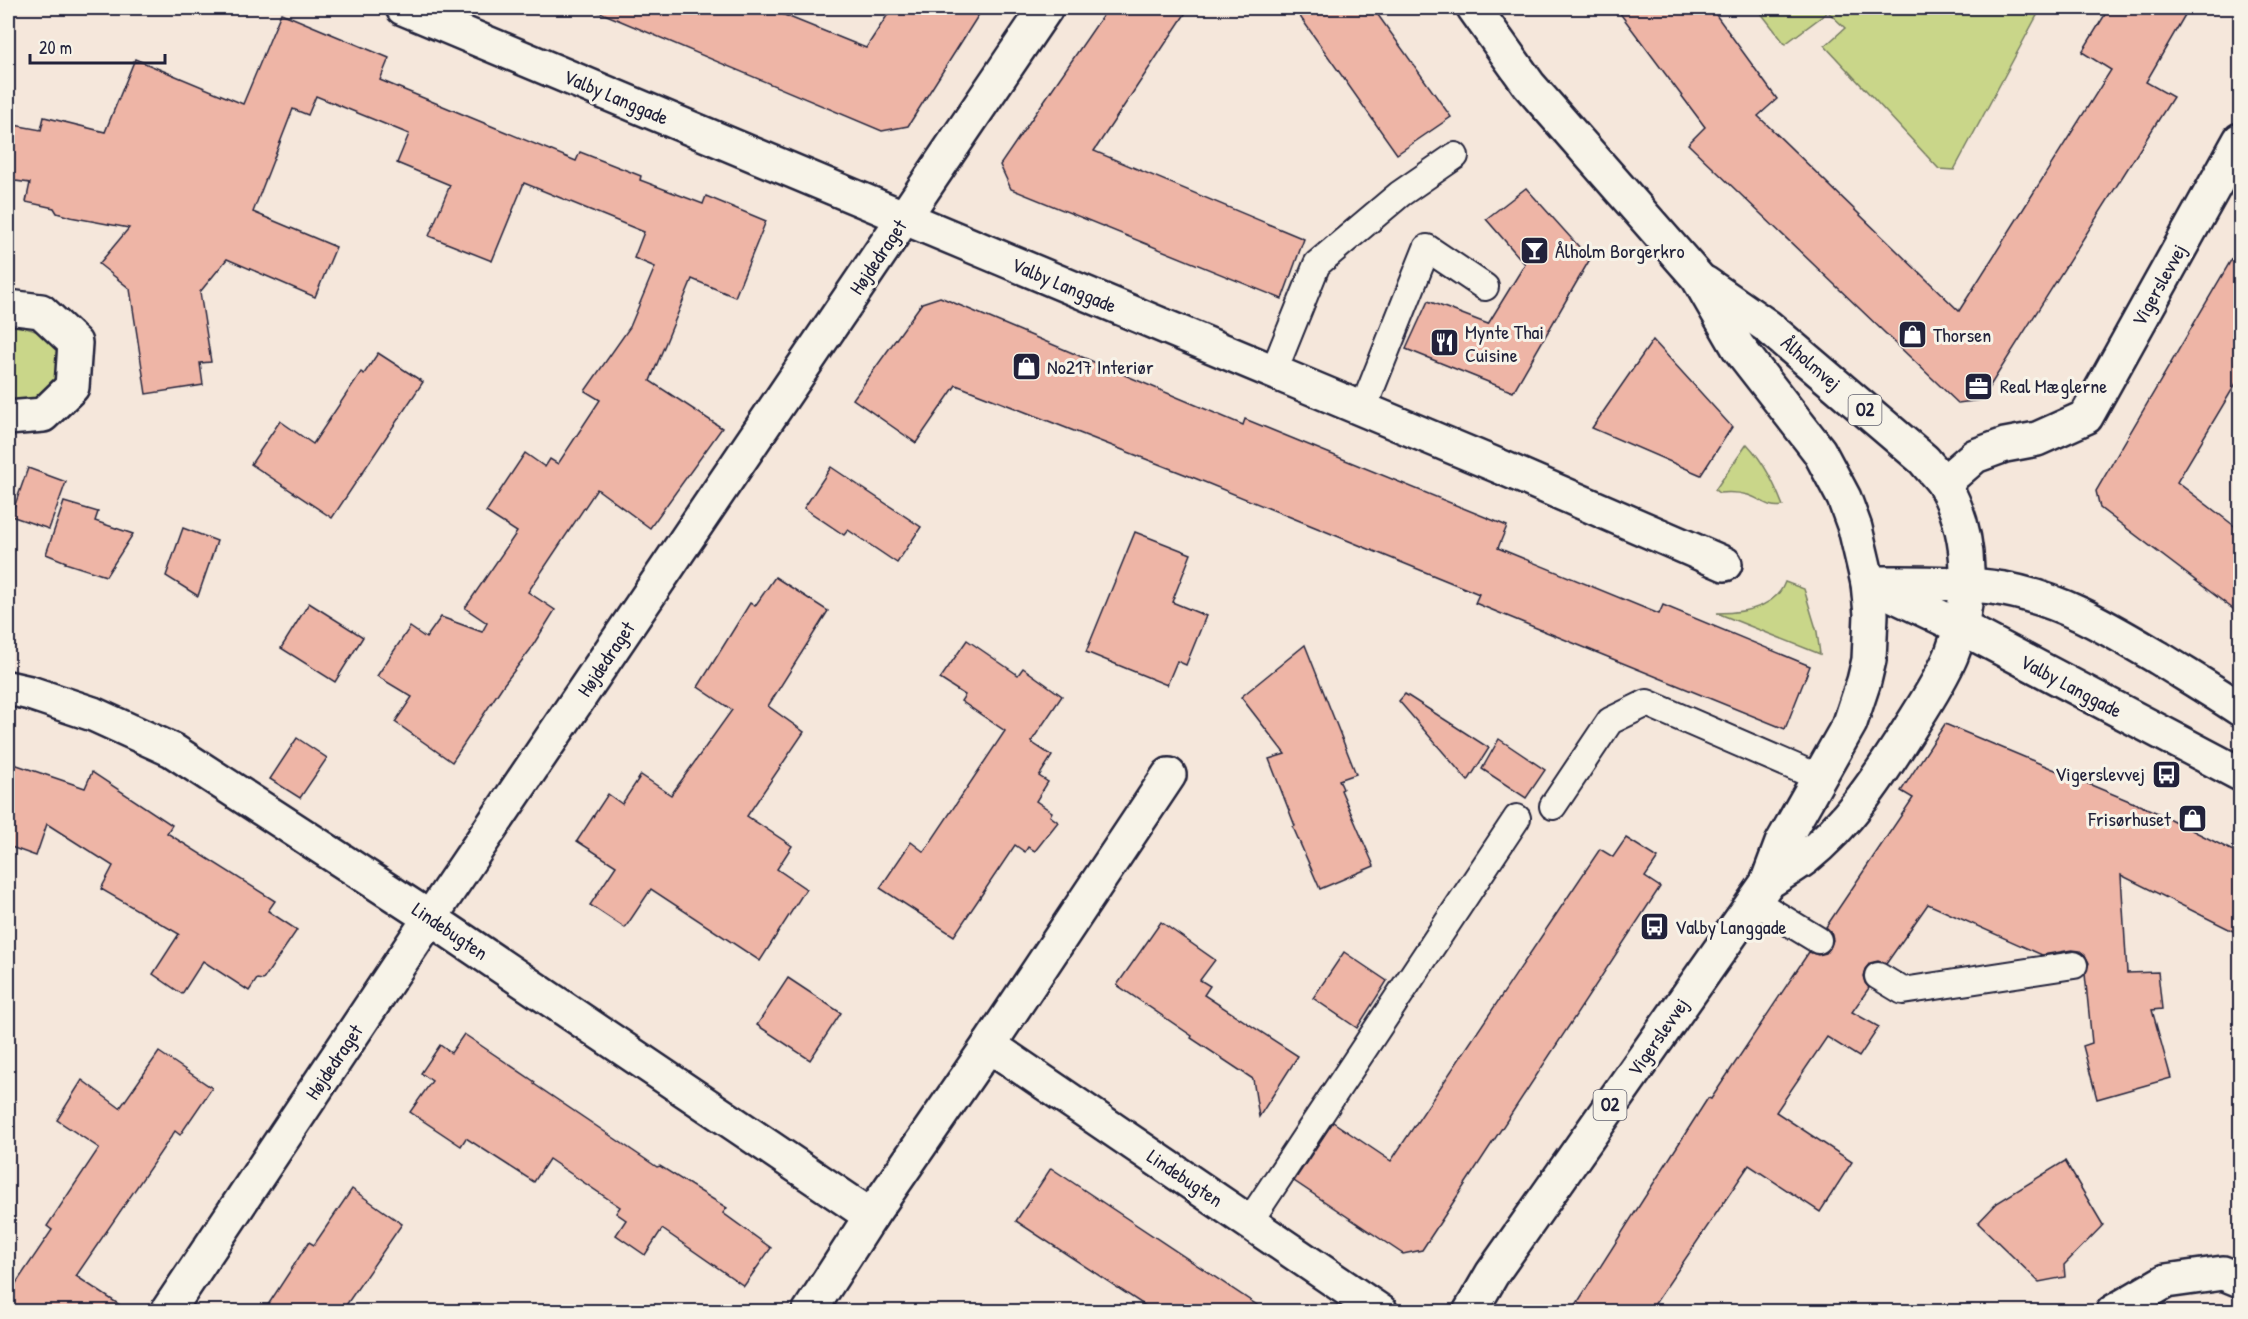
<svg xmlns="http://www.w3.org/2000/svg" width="2248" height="1319" viewBox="0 0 2248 1319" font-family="'Patrick Hand',sans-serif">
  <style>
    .green { fill: #c9d689; stroke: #767c62; stroke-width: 1.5 }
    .building { fill: #eeb5a6; stroke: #22223b; stroke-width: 1.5 }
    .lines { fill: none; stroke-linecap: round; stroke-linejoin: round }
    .service-casing { stroke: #22223b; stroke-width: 30 }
    .minor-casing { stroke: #22223b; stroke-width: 38 }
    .tertiary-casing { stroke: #22223b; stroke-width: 38 }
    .primary-casing { stroke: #22223b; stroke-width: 38 }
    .service { stroke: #f7f3e8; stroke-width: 26 }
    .minor { stroke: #f7f3e8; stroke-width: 33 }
    .tertiary { stroke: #f7f3e8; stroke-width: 33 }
    .primary { stroke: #f7f3e8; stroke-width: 33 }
    .labels { text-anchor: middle; stroke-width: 6; stroke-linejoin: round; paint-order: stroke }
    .shield { fill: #f7f3e8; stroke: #62616f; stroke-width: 1.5 }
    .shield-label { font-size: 18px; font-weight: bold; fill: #22223b }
    .street-label { font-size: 20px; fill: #22223b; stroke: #f7f3e8 }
    .poi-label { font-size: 20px; fill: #22223b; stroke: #f7f3e8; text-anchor: start }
  </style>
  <rect width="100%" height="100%" fill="#f5e7db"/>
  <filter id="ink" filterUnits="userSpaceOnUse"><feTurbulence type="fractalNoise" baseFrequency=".0167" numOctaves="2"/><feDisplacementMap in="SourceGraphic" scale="12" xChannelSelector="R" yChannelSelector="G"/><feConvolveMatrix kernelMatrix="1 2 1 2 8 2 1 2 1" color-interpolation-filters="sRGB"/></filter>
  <g filter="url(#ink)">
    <!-- green -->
    <g class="green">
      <path d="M1757,8h284l-87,162 -15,-1 -114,-123 20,-18 -17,-16 -43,32z"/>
      <path d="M8,324c16,3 47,9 50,29 2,9 -1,20 -1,29l-22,19 -27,3z"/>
      <path d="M1747,444c17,18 27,39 36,62 -16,3 -21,-7 -35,-11 -10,-3 -19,-3 -29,-2l-4,-3z"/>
      <path d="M1785,582l19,7 13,43 3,22 -103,-41c25,0 58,-4 68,-31z"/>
    </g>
    <!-- building -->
    <g class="building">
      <path d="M590,8h177l99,40 26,-40h91l-75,118 -26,5z"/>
      <path d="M1108,8h81l-95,143 210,88 -22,60 -271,-110 -11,-24z"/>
      <path d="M1294,8h79l78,109 -54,37z"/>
      <path d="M1616,8h95l66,91 -19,17 201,195 152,-241 -29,-18 27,-44h80l-43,74 27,15 -192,303 -23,3 -270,-259 17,-17z"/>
      <path d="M281,13l108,45 -9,22 196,81 4,-9 61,24 -1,4 63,24 3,-8 60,25 -31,76 -43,-18 -42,102 72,47 -72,100 -53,-39 -69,103 27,18 -25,40 -26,34 -52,78 -57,-40 17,-25 -35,-21 33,-49 16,11 15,-21 41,15 5,-9 -22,-15 52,-76 -31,-20 39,-59 20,14 5,-8 8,5 42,-64 -15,-9 45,-64 25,-60 -21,-9 10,-26 -120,-49 -32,78 -63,-25 21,-51 -53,-22 12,-29 -93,-38 -8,19 -15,-6 -40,103 83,35 -21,50 -88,-38 -27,33 11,70 -11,1 3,22 -57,9 -16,-105 -31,-25 30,-36 -59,-11 -13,-4 -3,-5 -28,-6 4,-19 -22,-3v-56l33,6 3,-13 61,15 30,-73 108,45z"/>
      <path d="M1526,188l64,71 -77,133 -107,-43 22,-48 60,23 37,-60 -39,-45z"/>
      <path d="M2241,243v132l-64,107 64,49v84l-141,-107 -4,-17z"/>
      <path d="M940,297l303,128 2,-6 262,107 -9,22 161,66 4,-9 147,61 -25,63 -310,-126 4,-9 -282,-115 -241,-94 -40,58 -63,-44 69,-96z"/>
      <path d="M1653,340l79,87 -31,48 -109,-47z"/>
      <path d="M378,353l45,29 -91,136 -81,-54 29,-43 33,23 48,-72 3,2z"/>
      <path d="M831,467l90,60 -24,36 -49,-33 -4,5 -40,-27z"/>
      <path d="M28,468l38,14 -17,47 -38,-13z"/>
      <path d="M64,502l34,10 -3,9 38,13 -27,42 -41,-13 1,-1 -20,-8z"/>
      <path d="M183,528l34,13 -19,55 -32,-20z"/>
      <path d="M1135,532l56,22 -19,48 34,14 -20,49 -9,-4 -10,24 -81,-33z"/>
      <path d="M775,577l53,34 -60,95 36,26 -57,84 45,30 -15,23 29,20 -46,72 -109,-72 -26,39 -35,-23 26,-39 -39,-25 31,-47 14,10 19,-29 30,20 61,-85 -34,-23 52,-84 5,3z"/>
      <path d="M309,603l54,34 -28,45 -54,-34z"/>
      <path d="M967,640l51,35 5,-7 39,28 -31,46 21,14 -13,20 9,6 -12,19 16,11 -2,4 8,6 -23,29 -7,-4 -3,5 -10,-7 -61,91 -74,-48 31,-46 13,10 81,-121 -44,-30 4,-6 -25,-16z"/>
      <path d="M1305,645l51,129 -17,6 4,9 -2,1 33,76 -54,23 -27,-62 2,-1 -26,-67 16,-5 -44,-57z"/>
      <path d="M1405,694l84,54 -21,33 -69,-80z"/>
      <path d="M1945,724l213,89 83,42v80l-120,-60 6,98 31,-1 4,37 -10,1 19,68 -74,21 -14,-53 9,-3 -7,-69 4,-11 -4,-8 -5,-4 -8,-1 -30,5 -114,-51 -42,60 -8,-3 -8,2 -5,6 -2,7 2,7 4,5 -17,24 27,15 -20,30 -32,-20 -51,75 76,50 -32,50 -71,-47 -99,146h-78l136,-213 3,1 98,-147 9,3 8,-2 4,-5 3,-8 -2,-8 -5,-5 87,-129 -12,-7z"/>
      <path d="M297,738l30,20 -27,40 -30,-19z"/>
      <path d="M1499,739l46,31 -19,28 -44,-29z"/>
      <path d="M8,762l77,26 7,-16 80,53 -5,8 108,68 -7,10 29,19 -34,50 -6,-1 -8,12 -46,-30 -21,33 -29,-20 26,-40 -78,-45 12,-23 -66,-42 -11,32 -28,-10z"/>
      <path d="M1626,838l32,20 -13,19 15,10 -238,363 -19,4 -109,-73 39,-59 58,39 209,-312 13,8z"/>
      <path d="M1161,922l54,38 -15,20 10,6 -6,9 94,61 -39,61 -6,-38 -62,-41 1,-2 -75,-51z"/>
      <path d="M1344,952l43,29 -30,47 -44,-30z"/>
      <path d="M788,978l53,35 -31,47 -53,-35z"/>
      <path d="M464,1034l71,48 -1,2 123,83 3,-1 67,42 -4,5 48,35 -27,38 -82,-57 -17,26 -29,-20 10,-15 -10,-7 4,-6 -71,-48 -15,23 -68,-44 -5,8 -51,-34 22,-31 -11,-8 19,-28 11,8z"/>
      <path d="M159,1052l53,36 -32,47 -5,-4 -99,145 53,35h-121v-16l44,-65 -5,-4 52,-78 -42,-28 25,-40 38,28z"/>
      <path d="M2065,1161l38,64 -39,40 1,12 -26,5 -61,-59 19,-20z"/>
      <path d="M1051,1168l215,143h-113l-137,-90z"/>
      <path d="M352,1189l50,35 -60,87h-78l45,-69 5,3z"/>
    </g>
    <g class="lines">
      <defs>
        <g id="service">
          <path d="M1273,373l44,-109 83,-70 55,-38"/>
          <path d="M1362,411l65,-163 58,39"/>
          <path d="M1553,806l57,-85 37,-18 173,75"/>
          <path d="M1754,901l64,39"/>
          <path d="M1878,976l25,15 171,-26"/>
          <path d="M1249,1222l268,-404"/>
        </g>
        <g id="minor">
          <path d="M403,8l1098,459 224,97"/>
          <path d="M8,307l33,4 34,32 -3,44 -29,28 -35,3"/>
          <path d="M1944,483l31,-27 30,-11 32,-6 49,-22 154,-277"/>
          <path d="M8,688l22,5 63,21 79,36 258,168 441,298"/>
          <path d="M989,1045l392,267"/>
          <path d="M167,1312l263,-394 616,-910"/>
          <path d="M809,1312l62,-96 118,-171 180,-270"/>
          <path d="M2113,1312l53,-31 57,-8 17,7"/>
        </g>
        <g id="tertiary">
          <path d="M1868,583l93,44 279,147"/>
          <path d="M1876,583c43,0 86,-1 128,6 59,11 104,39 155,69 27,17 54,33 81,51"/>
        </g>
        <g id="primary">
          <path d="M1705,283l62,43 157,134c6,8 15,16 20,24 30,53 29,117 7,172 -11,26 -28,51 -43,75 -29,46 -60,93 -103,127 -12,9 -26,17 -38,25"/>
          <path d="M1470,1312l22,-38 275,-391 15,-40 68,-120 14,-42 5,-21 2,-46 -3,-31 -13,-55 -11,-30 -25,-47 -81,-104 -40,-69 -169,-193 -55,-77"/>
        </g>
      </defs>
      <!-- service casing -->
      <use href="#service" class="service-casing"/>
      <!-- minor casing -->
      <use href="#minor" class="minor-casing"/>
      <!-- tertiary casing -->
      <use href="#tertiary" class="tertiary-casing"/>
      <!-- primary casing -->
      <use href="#primary" class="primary-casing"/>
      <!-- service -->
      <use href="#service" class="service"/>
      <!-- minor -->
      <use href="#minor" class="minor"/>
      <!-- tertiary -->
      <use href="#tertiary" class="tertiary"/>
      <!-- primary -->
      <use href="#primary" class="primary"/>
    </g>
  </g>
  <!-- icons -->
  <defs>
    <symbol id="bar-square" viewBox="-11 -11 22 22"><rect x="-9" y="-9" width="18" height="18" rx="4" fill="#22223b" stroke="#f7f3e8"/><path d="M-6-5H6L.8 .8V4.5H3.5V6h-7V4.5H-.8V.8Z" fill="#fff"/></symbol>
    <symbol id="shop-square" viewBox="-11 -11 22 22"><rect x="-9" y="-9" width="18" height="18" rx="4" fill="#22223b" stroke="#f7f3e8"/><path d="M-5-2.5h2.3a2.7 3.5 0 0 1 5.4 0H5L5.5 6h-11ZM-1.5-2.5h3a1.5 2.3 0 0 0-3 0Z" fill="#fff"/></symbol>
    <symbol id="restaurant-square" viewBox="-11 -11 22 22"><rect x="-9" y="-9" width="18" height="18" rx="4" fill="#22223b" stroke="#f7f3e8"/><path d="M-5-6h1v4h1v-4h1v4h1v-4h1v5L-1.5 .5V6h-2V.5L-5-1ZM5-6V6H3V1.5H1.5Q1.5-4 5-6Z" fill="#fff"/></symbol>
    <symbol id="office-square" viewBox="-11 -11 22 22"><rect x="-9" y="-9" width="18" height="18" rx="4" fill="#22223b" stroke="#f7f3e8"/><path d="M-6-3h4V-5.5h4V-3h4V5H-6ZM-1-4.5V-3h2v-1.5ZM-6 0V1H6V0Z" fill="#fff"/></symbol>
    <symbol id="bus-square" viewBox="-11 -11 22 22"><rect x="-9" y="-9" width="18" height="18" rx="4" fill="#22223b" stroke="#f7f3e8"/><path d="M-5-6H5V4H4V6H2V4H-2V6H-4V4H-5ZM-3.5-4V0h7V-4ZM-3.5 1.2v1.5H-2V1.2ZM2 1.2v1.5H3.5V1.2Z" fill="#fff"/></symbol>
  </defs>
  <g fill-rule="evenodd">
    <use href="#bar-square" x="1518" y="234" width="33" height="33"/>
    <use href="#shop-square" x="1896" y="318" width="33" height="33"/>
    <use href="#restaurant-square" x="1428" y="326" width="33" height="33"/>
    <use href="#shop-square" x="1010" y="350" width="33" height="33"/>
    <use href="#office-square" x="1962" y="370" width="33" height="33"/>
    <use href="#bus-square" x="2150" y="758" width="33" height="33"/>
    <use href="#shop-square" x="2176" y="802" width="33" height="33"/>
    <use href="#bus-square" x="1638" y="910" width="33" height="33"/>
  </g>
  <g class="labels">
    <!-- shield labels -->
    <g class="shield">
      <rect x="1848.5" y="395" width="33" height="30" rx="4.5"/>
      <rect x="1593.5" y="1090" width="33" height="30" rx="4.5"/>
    </g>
    <g class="shield-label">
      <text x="1865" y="416">O2</text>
      <text x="1610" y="1111">O2</text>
    </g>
    <!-- street labels -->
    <g class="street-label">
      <text transform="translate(616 97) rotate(23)" y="7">Valby Langgade</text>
      <text transform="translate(878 257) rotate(-56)" y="7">Højdedraget</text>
      <text transform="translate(1064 285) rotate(23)" y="7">Valby Langgade</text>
      <text transform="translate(2159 285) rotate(-61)" y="7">Vigerslevvej</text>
      <text transform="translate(1811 363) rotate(41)" y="7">Ålholmvej</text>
      <text transform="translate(606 659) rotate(-56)" y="7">Højdedraget</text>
      <text transform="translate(2071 686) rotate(28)" y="7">Valby Langgade</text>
      <text transform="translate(450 931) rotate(34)" y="7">Lindebugten</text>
      <text transform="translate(1658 1037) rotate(-55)" y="7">Vigerslevvej</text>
      <text transform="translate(334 1062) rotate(-56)" y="7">Højdedraget</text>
      <text transform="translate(1185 1178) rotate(34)" y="7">Lindebugten</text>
    </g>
    <!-- poi labels -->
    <g class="poi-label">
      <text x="1555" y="258">Ålholm Borgerkro</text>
      <text x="1465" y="339">Mynte Thai<tspan x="1465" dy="23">Cuisine</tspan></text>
      <text x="1933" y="342">Thorsen</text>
      <text x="1047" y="374">No217 Interiør</text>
      <text x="2000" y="393">Real Mæglerne</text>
      <text x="2145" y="781" text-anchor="end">Vigerslevvej</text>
      <text x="2171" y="826" text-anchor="end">Frisørhuset</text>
      <text x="1675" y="934">Valby Langgade</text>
    </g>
  </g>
  <!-- margin -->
  <rect width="2248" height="1319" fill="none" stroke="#f7f3e8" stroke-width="30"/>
  <rect x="15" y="15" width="2218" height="1289" fill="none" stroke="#22223b" stroke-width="2" filter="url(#ink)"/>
  <!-- scale -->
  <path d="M30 54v9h135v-9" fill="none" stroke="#22223b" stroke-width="3"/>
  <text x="39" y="54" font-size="18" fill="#22223b" stroke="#f7f3e8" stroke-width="4.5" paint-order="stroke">20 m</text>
</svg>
